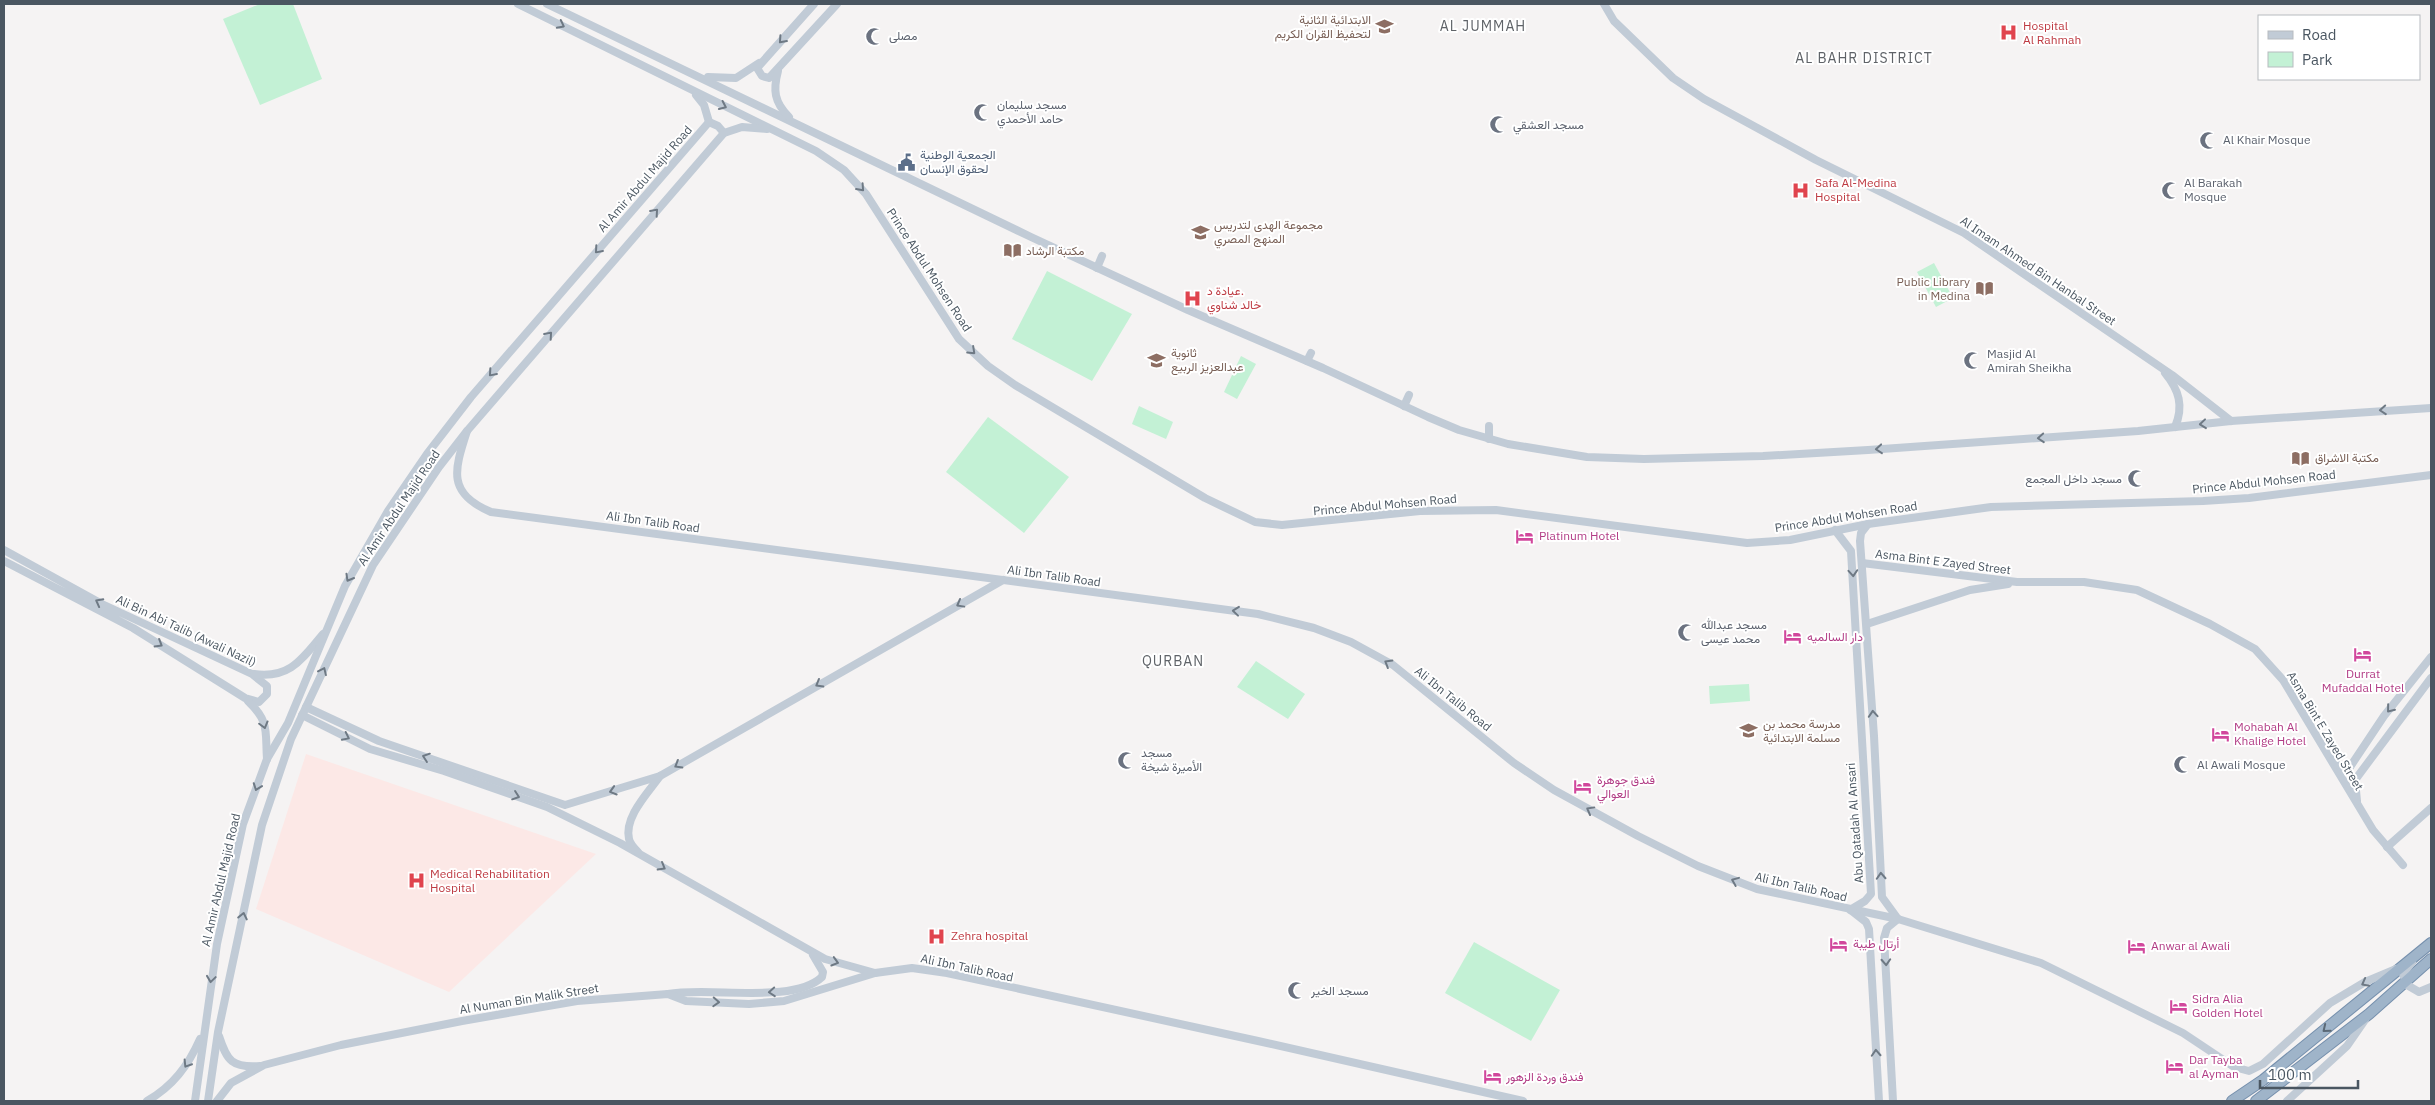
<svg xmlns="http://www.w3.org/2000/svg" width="2435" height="1105" viewBox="0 0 2435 1105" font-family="'IBM Plex Sans',Vazirmatn,sans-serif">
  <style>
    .medical { fill: #fce8e6 }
    .green { fill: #c3f1d5 }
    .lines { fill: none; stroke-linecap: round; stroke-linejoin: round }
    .trunk-casing { stroke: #7690ad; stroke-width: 12 }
    .secondary { stroke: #c1cbd6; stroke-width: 8 }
    .trunk { stroke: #9fb4c9; stroke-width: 10 }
    .oneway { stroke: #6e7984 }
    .oneway2 { stroke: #5b6976 }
    .labels { text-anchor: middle; stroke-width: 4; stroke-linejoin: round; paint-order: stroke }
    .education-label { font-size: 12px; fill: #785e54; stroke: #fff; text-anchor: start }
    .health-label { font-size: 12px; fill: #be3a42; stroke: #fff; text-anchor: start }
    .worship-label { font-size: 12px; fill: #5b616d; stroke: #fff; text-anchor: start }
    .service-label { font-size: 12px; fill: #4e5e75; stroke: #fff; text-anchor: start }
    .street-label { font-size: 12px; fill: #4a5661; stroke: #fff }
    .hotel-label { font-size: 12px; fill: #b23c85; stroke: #fff; text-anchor: start }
    .neighbourhood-label { font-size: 14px; letter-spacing: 1px; fill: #5f6368; stroke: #fff }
  </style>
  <rect width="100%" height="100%" fill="#f5f3f3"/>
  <!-- medical -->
  <path class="medical" d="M306,754l290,100 -147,138 -193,-83z"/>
  <!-- green -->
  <g class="green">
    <path d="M260,4h33l29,75 -62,26 -37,-86z"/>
    <path d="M1934,263l19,35 -17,9 -19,-35z"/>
    <path d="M1047,271l85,43 -40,67 -80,-42z"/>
    <path d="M1241,356l15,8 -19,35 -13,-7z"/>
    <path d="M1139,406l34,16 -7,17 -34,-15z"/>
    <path d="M988,417l81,60 -45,56 -78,-61z"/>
    <path d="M1256,661l49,33 -17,25 -51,-32z"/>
    <path d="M1749,684l1,17 -40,3 -1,-18z"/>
    <path d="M1474,942l86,48 -29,51 -86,-48z"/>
  </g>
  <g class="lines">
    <defs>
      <g id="trunk">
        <path d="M2232,1101l31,-21 168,-137"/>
        <path d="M2256,1101l113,-87 62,-55"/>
      </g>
    </defs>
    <!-- trunk casing -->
    <use href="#trunk" class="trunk-casing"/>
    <!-- secondary -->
    <g class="secondary">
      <path d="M518,4l298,147 28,19 22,24 93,145 29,27 27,19 190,113 50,24 27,3 138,-14 76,-1 251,33 43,-3 78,-16 123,-17 212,-6 46,-3 182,-23"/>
      <path d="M547,4l484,233 157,73 135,58 105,49 31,13 49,14 79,13 57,2 119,-3 105,-6 270,-19 93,-10 200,-13"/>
      <path d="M814,4l-57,64 5,8 7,2 68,-74"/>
      <path d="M1604,4l10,17 59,57 31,21 112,61 148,73 208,142 59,46"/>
      <path d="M778,71c-5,19 -4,31 11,46"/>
      <path d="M708,77l28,1 23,-15"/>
      <path d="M696,95l8,10 5,17"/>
      <path d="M1097,268l5,-12"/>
      <path d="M1307,361l4,-8"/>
      <path d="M2165,373c14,17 19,33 10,54"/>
      <path d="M1404,406l5,-11"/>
      <path d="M1489,426v13"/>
      <path d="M467,431c-13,40 -20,62 24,81l767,102 56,14 37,14 42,23 121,98 40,27 84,46 60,30 59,23 141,30 143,44 142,70 51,34 15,4 14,-7 67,-61 35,-21 31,-13"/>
      <path d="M1868,524l-7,9 -1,8 14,195 8,161 16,22"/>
      <path d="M1835,530l16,21 20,343 -6,7 -15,9"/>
      <path d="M4,550l98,54 150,70 15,12v8l-8,8 -14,-4 -112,-70 -129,-67"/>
      <path d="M1862,563l155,19h67l53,8 73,34 45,25 28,31 90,150 30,35"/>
      <path d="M1867,624l103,-34 38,-6"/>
      <path d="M254,674c36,5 48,-15 69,-40"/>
      <path d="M248,701c22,21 17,30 19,58"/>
      <path d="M306,707l73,34 186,64 95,-29 343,-196"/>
      <path d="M302,715l68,34 74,22 103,36 73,36 205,116 50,14 37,-5 35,5 311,68 265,60"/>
      <path d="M2333,760l7,6 10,1 34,-51 47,-59"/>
      <path d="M2357,801l-2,-21 76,-102"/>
      <path d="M2387,847l44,-39"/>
      <path d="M638,852c-3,-3 -8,-8 -9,-13 -5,-22 19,-46 31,-63"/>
      <path d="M1852,911l14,11 3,7 10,172"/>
      <path d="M2412,962l-9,12 4,11 12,7 12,-5"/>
      <path d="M668,994c41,-8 124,11 154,-17l1,-5 -10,-17"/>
      <path d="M219,1036c8,25 13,32 41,30"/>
      <path d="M147,1101c26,-15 41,-35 53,-62"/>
      <path d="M195,1101l22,-157 26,-120 24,-65 21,-36 57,-137 43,-75 39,-57 44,-57 238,-275 9,4 6,7"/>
      <path d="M208,1101l10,-69 44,-207 29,-86 82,-174 66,-98 28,-36 257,-298 18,-6 25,2"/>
      <path d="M217,1101l14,-18 33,-18 77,-20 121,-24 115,-20 91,-7 18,7 63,3 35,-3 91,-28"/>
      <path d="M1893,1101l-9,-163 3,-10 11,-9"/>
      <path d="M2287,1101l60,-55 18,-26"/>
    </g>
    <!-- trunk -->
    <use href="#trunk" class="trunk"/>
  </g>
  <!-- one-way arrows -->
  <defs><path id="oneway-chevron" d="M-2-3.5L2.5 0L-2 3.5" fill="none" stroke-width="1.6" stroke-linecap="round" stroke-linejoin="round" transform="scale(1.25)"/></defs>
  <g class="oneway">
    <use href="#oneway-chevron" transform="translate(561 25) rotate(27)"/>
    <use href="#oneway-chevron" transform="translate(782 40) rotate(132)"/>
    <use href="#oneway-chevron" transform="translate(723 106) rotate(25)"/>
    <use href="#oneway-chevron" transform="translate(861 188) rotate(48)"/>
    <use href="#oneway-chevron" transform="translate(655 212) rotate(-49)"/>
    <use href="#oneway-chevron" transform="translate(598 250) rotate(131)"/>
    <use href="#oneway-chevron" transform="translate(549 335) rotate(-49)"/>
    <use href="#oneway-chevron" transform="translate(972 351) rotate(43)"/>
    <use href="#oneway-chevron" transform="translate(492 373) rotate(131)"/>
    <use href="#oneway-chevron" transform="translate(2383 410) rotate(176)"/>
    <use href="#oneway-chevron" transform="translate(2203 424) rotate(174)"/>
    <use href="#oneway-chevron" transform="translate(2041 438) rotate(176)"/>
    <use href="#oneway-chevron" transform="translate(1879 449) rotate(175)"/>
    <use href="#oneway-chevron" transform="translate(1853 573) rotate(86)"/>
    <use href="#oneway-chevron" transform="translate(349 578) rotate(120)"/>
    <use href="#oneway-chevron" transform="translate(99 602) rotate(-152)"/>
    <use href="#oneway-chevron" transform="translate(960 604) rotate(151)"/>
    <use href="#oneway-chevron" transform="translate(1236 611) rotate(-174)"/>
    <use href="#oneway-chevron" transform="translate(159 644) rotate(31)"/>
    <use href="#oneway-chevron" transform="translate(1388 663) rotate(-149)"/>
    <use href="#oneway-chevron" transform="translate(323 671) rotate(-65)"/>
    <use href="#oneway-chevron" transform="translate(819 684) rotate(150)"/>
    <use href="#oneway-chevron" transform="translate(2390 709) rotate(129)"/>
    <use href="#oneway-chevron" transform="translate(1873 714) rotate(-94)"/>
    <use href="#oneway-chevron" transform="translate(264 725) rotate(75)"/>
    <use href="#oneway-chevron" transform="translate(346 737) rotate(26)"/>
    <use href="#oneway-chevron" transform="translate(426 757) rotate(-161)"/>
    <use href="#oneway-chevron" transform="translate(678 765) rotate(149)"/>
    <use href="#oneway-chevron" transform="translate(257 787) rotate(110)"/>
    <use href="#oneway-chevron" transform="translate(613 791) rotate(163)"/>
    <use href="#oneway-chevron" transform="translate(516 796) rotate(19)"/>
    <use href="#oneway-chevron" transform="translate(1590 810) rotate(-151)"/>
    <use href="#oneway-chevron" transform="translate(662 867) rotate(30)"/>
    <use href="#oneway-chevron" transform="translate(1881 876) rotate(-93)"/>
    <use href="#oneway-chevron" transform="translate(1735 881) rotate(-158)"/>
    <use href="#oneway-chevron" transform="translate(243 916) rotate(-78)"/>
    <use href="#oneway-chevron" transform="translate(835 962) rotate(16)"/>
    <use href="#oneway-chevron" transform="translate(1886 962) rotate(87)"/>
    <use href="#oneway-chevron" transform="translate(211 979) rotate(98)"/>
    <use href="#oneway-chevron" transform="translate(2365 983) rotate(152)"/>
    <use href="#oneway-chevron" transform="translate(772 992) rotate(176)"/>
    <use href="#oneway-chevron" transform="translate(716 1002) rotate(3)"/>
    <use href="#oneway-chevron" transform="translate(1876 1053) rotate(-93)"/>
    <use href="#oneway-chevron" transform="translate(187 1064) rotate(122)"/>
  </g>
  <use class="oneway2" href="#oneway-chevron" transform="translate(2326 1029) rotate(141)"/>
  <!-- icons -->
  <defs>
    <symbol id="school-bare" viewBox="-9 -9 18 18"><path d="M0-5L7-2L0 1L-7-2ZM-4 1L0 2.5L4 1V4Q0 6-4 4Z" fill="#8d6e63" stroke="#fff" stroke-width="2.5" paint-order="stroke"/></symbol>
    <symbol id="hospital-bare" viewBox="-9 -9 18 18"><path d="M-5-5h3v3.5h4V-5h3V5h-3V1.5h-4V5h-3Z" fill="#e0444e" stroke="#fff" stroke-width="2.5" paint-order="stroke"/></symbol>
    <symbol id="mosque-bare" viewBox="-9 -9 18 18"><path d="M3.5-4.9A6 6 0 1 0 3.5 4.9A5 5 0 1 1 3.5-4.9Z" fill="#6b7280" stroke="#fff" stroke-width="2.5" paint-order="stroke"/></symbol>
    <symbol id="civic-bare" viewBox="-9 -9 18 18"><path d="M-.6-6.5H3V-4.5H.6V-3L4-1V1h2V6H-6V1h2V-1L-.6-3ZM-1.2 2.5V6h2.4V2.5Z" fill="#5c6f8a" stroke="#fff" stroke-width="2.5" paint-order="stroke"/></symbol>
    <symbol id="library-bare" viewBox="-9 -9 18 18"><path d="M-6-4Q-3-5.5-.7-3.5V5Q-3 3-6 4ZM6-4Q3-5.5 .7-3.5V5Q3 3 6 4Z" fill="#8d6e63" stroke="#fff" stroke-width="2.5" paint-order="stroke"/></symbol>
    <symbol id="hotel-bare" viewBox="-9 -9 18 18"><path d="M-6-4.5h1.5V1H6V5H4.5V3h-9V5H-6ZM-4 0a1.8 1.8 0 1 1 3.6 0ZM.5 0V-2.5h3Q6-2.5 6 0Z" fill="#d1479c" stroke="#fff" stroke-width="2.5" paint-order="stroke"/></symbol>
  </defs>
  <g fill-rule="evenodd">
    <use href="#school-bare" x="1372" y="14" width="25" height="25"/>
    <use href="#hospital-bare" x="1996" y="20" width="25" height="25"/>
    <use href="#mosque-bare" x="862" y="24" width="25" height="25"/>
    <use href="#mosque-bare" x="970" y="100" width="25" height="25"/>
    <use href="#mosque-bare" x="1486" y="112" width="25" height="25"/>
    <use href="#mosque-bare" x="2196" y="128" width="25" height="25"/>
    <use href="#civic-bare" x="894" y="150" width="25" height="25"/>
    <use href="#hospital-bare" x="1788" y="178" width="25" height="25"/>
    <use href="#mosque-bare" x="2158" y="178" width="25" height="25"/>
    <use href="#school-bare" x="1188" y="220" width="25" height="25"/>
    <use href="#library-bare" x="1000" y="238" width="25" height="25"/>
    <use href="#library-bare" x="1972" y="276" width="25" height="25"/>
    <use href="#hospital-bare" x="1180" y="286" width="25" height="25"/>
    <use href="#school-bare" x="1144" y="348" width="25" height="25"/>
    <use href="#mosque-bare" x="1960" y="348" width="25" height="25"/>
    <use href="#library-bare" x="2288" y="446" width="25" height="25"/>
    <use href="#mosque-bare" x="2124" y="466" width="25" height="25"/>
    <use href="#hotel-bare" x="1512" y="524" width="25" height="25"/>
    <use href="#mosque-bare" x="1674" y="620" width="25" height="25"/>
    <use href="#hotel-bare" x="1780" y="624" width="25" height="25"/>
    <use href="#hotel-bare" x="2350" y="642" width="25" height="25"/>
    <use href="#school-bare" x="1736" y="718" width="25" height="25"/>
    <use href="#hotel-bare" x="2208" y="722" width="25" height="25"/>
    <use href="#mosque-bare" x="1114" y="748" width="25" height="25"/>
    <use href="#mosque-bare" x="2170" y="752" width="25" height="25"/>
    <use href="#hotel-bare" x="1570" y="774" width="25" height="25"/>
    <use href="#hospital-bare" x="404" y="868" width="25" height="25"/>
    <use href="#hospital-bare" x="924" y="924" width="25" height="25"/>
    <use href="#hotel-bare" x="1826" y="932" width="25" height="25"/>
    <use href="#hotel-bare" x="2124" y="934" width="25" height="25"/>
    <use href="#mosque-bare" x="1284" y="978" width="25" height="25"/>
    <use href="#hotel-bare" x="2166" y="994" width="25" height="25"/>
    <use href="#hotel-bare" x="2162" y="1054" width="25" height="25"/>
    <use href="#hotel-bare" x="1480" y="1064" width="25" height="25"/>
  </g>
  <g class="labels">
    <!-- education labels -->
    <g class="education-label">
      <text x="1371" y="24" text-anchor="end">الابتدائية الثانية<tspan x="1371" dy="14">لتحفيظ القران الكريم</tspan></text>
      <text x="1214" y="229">مجموعة الهدى لتدريس<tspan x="1214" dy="14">المنهج المصري</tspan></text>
      <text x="1026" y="255">مكتبة الرشاد</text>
      <text x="1970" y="286" text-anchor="end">Public Library<tspan x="1970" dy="14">in Medina</tspan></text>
      <text x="1171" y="357">ثانوية<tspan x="1171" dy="14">عبدالعزيز الربيع</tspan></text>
      <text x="2315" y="462">مكتبة الاشراق</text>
      <text x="1763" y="728">مدرسة محمد بن<tspan x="1763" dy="14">مسلمة الابتدائية</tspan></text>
    </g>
    <!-- health labels -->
    <g class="health-label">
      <text x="2023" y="30">Hospital<tspan x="2023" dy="14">Al Rahmah</tspan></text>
      <text x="1815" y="187">Safa Al-Medina<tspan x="1815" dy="14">Hospital</tspan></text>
      <text x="1207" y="295">عيادة د.<tspan x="1207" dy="14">خالد شناوي</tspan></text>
      <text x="430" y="878">Medical Rehabilitation<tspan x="430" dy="14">Hospital</tspan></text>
      <text x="951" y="940">Zehra hospital</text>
    </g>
    <!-- worship labels -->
    <g class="worship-label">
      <text x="889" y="40">مصلى</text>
      <text x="997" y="109">مسجد سليمان<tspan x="997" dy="14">حامد الأحمدي</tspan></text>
      <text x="1513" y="129">مسجد العشقي</text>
      <text x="2223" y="144">Al Khair Mosque</text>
      <text x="2184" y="187">Al Barakah<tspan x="2184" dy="14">Mosque</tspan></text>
      <text x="1987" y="358">Masjid Al<tspan x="1987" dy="14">Amirah Sheikha</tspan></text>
      <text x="2122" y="483" text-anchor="end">مسجد داخل المجمع</text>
      <text x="1701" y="629">مسجد عبدالله<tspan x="1701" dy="14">محمد عيسى</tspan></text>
      <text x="1141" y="757">مسجد<tspan x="1141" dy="14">الأميرة شيخة</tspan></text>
      <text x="2197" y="769">Al Awali Mosque</text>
      <text x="1311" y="995">مسجد الخير</text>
    </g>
    <!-- service labels -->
    <g class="service-label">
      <text x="920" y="159">الجمعية الوطنية<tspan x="920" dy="14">لحقوق الإنسان</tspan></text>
    </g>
    <!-- street labels -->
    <g class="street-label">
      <text transform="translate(645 179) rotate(-49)" y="4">Al Amir Abdul Majid Road</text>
      <text transform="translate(929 270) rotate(57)" y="4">Prince Abdul Mohsen Road</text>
      <text transform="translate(2038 271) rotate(34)" y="4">Al Imam Ahmed Bin Hanbal Street</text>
      <text transform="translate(2264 482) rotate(-6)" y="4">Prince Abdul Mohsen Road</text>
      <text transform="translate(1385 505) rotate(-5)" y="4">Prince Abdul Mohsen Road</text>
      <text transform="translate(399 508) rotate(-56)" y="4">Al Amir Abdul Majid Road</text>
      <text transform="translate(1846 517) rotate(-9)" y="4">Prince Abdul Mohsen Road</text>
      <text transform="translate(653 522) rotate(8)" y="4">Ali Ibn Talib Road</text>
      <text transform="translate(1943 562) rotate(7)" y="4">Asma Bint E Zayed Street</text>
      <text transform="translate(1054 576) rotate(8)" y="4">Ali Ibn Talib Road</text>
      <text transform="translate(186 631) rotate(25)" y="4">Ali Bin Abi Talib (Awali Nazil)</text>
      <text transform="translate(1453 699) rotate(39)" y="4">Ali Ibn Talib Road</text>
      <text transform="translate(2325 731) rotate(59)" y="4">Asma Bint E Zayed Street</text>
      <text transform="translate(1855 823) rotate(-94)" y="4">Abu Qatadah Al Ansari</text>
      <text transform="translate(221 880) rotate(-77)" y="4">Al Amir Abdul Majid Road</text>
      <text transform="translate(1801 887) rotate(13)" y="4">Ali Ibn Talib Road</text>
      <text transform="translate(967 968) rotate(12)" y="4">Ali Ibn Talib Road</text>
      <text transform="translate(529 999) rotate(-9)" y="4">Al Numan Bin Malik Street</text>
    </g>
    <!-- hotel labels -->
    <g class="hotel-label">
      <text x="1539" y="540">Platinum Hotel</text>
      <text x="1807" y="641">دار السالميه</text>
      <text x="2363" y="678" text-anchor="middle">Durrat<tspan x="2363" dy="14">Mufaddal Hotel</tspan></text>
      <text x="2234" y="731">Mohabah Al<tspan x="2234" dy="14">Khalige Hotel</tspan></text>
      <text x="1597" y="784">فندق جوهرة<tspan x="1597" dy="14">العوالي</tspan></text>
      <text x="1853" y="948">أرتال طيبة</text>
      <text x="2151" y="950">Anwar al Awali</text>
      <text x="2192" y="1003">Sidra Alia<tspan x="2192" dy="14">Golden Hotel</tspan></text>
      <text x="2189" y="1064">Dar Tayba<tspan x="2189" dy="14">al Ayman</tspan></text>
      <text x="1506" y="1081">فندق وردة الزهور</text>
    </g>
    <!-- neighbourhood labels -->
    <g class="neighbourhood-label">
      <text x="1483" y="31">AL JUMMAH</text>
      <text x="1864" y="63">AL BAHR DISTRICT</text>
      <text x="1173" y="666">QURBAN</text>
    </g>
  </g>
  <!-- border -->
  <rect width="2435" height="1105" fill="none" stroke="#4a5661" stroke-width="10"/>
  <!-- legend -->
  <rect x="2258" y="15" width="162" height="65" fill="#ffffff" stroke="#b7bbc0"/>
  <rect x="2268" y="31" width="25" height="8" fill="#c1cbd6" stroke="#b7bbc0"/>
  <text x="2302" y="40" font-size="15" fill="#4a5661">Road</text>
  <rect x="2268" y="52" width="25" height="15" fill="#c3f1d5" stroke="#b7bbc0"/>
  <text x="2302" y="65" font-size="15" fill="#4a5661">Park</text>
  <!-- scale -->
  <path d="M2260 1080v8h98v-8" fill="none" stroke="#4a5661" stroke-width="2.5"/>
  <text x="2268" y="1080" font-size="15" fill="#4a5661" stroke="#ffffff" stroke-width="4" paint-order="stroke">100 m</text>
</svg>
